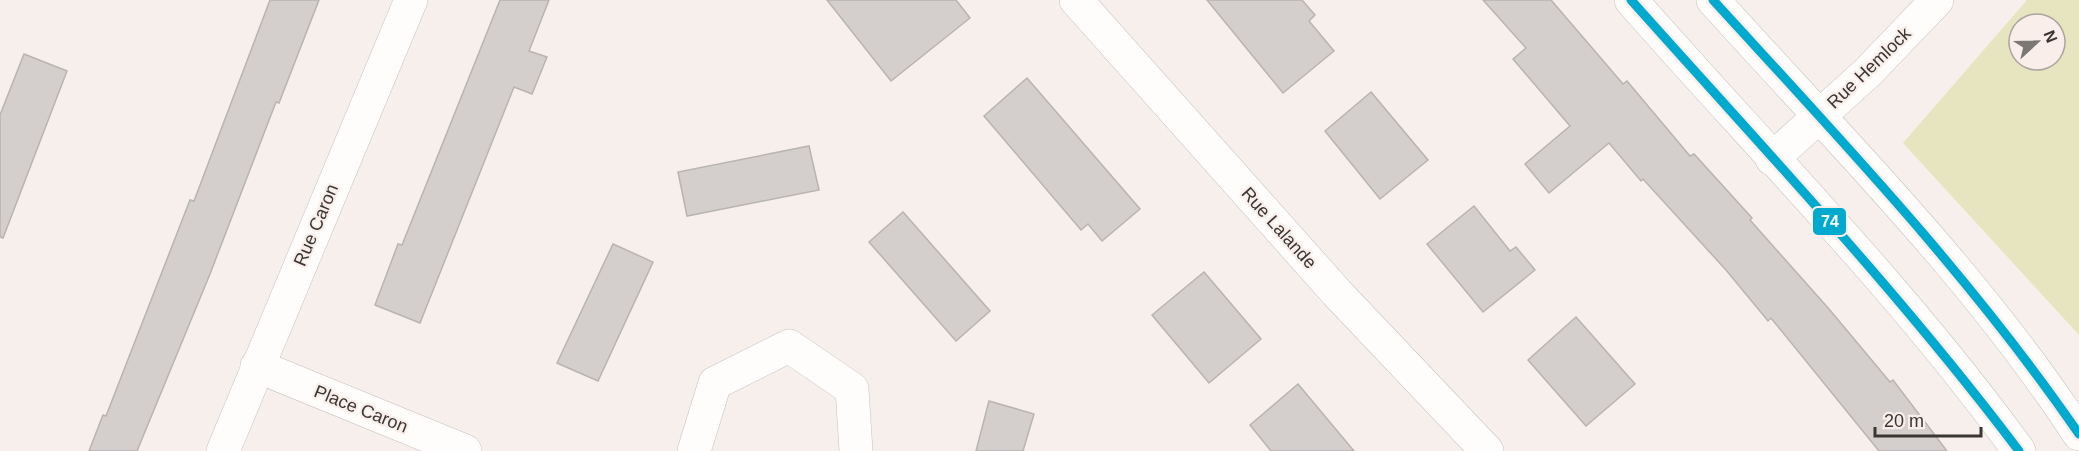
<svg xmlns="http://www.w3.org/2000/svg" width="2079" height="451" viewBox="0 0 2079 451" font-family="Helvetica,sans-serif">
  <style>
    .green { fill: #e6e5bf; fill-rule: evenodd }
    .building { fill: #d4cfcd; stroke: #b8b4b2; stroke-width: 1.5 }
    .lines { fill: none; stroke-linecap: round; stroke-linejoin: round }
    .minor-casing { stroke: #c7c1bf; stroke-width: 34 }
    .minor { stroke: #fefdfc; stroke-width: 33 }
    .bus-1-casing { stroke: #f9eee9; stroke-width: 14 }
    .bus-1 { stroke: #00a9ce; stroke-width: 9 }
    .labels { text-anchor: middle; stroke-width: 4.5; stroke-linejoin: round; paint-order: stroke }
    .street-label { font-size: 18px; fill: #3a3634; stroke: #f9eee9 }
    .line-badge { stroke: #f9eee9; stroke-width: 2 }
    .badge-label { font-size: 16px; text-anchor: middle; font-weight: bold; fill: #fff }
  </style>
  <rect width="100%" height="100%" fill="#f6efec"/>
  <!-- green -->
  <path class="green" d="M2027,0h52v335l-176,-192zM2019,24h36v36h-36z"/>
  <!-- building -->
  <g class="building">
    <path d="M270,0h49l-40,103 -3,-1 -66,172 -73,177h-48l14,-36 3,1 84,-216 4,1z"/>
    <path d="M500,0h49l-20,51 18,6 -15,37 -18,-7 -94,236 -45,-18 23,-61 4,1z"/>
    <path d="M827,0h129l14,18 -79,63z"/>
    <path d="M1207,0h95l13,15 -6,6 25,30 -51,42z"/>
    <path d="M1483,0h68l72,84 4,-3 63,75 4,-2 58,64 -2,2 79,89 61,73 3,-2 54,71h-68l-108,-133 -3,3 -42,-51 -83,-91 -2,2 -32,-38 -60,50 -24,-29 45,-38 -57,-67 13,-11z"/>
    <path d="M24,54l43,17 -64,167 -3,-1v-122z"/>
    <path d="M1027,78l113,131 -38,32 -14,-17 -7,6 -97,-114z"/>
    <path d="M1371,92l57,68 -48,39 -55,-68z"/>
    <path d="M809,146l10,44 -132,26 -9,-44z"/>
    <path d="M1474,206l36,45 6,-4 19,23 -52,42 -56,-68z"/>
    <path d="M903,212l87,99 -34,30 -87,-99z"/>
    <path d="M613,244l40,18 -55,119 -41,-18z"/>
    <path d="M1204,272l57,67 -52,44 -57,-68z"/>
    <path d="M1576,317l59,67 -49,42 -58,-66z"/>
    <path d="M1298,384l56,67h-83l-21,-26z"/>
    <path d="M989,401l45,13 -11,37h-47z"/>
  </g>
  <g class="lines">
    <defs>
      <g id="minor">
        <path d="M1076,0l261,293 150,158"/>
        <path d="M1631,0c130,148 272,291 388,451"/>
        <path d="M1713,0c126,140 262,275 366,434"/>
        <path d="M1772,159l96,-87 69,-72"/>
        <path d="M257,366l208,85"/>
        <path d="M223,451l188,-451"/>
        <path d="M694,451l21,-68 74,-37 63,43 4,62"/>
      </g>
    </defs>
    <!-- minor casing -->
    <use href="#minor" class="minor-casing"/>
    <!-- minor -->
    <use href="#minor" class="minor"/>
    <defs>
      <g id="bus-1">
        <path d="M1631,0c132,148 268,292 388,451"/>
        <path d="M1713,0c128,140 258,277 366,434"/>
      </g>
    </defs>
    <!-- bus-1 casing -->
    <use href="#bus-1" class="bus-1-casing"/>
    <!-- bus-1 -->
    <use href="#bus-1" class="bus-1"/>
  </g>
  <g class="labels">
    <!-- street labels -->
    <g class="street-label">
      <text transform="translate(1869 68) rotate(-44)" y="6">Rue Hemlock</text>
      <text transform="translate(316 225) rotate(-67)" y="6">Rue Caron</text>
      <text transform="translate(1279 228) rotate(48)" y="6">Rue Lalande</text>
      <text transform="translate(361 409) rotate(22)" y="6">Place Caron</text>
    </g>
  </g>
  <rect class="line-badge" x="1812" y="207" width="35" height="29" rx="6" fill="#00a9ce"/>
  <g class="badge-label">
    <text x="1830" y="227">74</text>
  </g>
  <!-- north arrow -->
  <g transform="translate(2037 42) rotate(68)"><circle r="28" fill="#f9eee9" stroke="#ada4a1" stroke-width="1.5"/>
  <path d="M0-4.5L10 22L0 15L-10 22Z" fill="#7c7774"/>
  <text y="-9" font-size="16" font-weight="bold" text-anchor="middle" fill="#3a3634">N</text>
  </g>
  <!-- scale -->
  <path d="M1875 427v9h106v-9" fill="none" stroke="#3a3634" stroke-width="3"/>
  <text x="1884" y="427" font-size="18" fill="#3a3634" stroke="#f9eee9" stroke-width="4.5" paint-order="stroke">20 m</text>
</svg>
